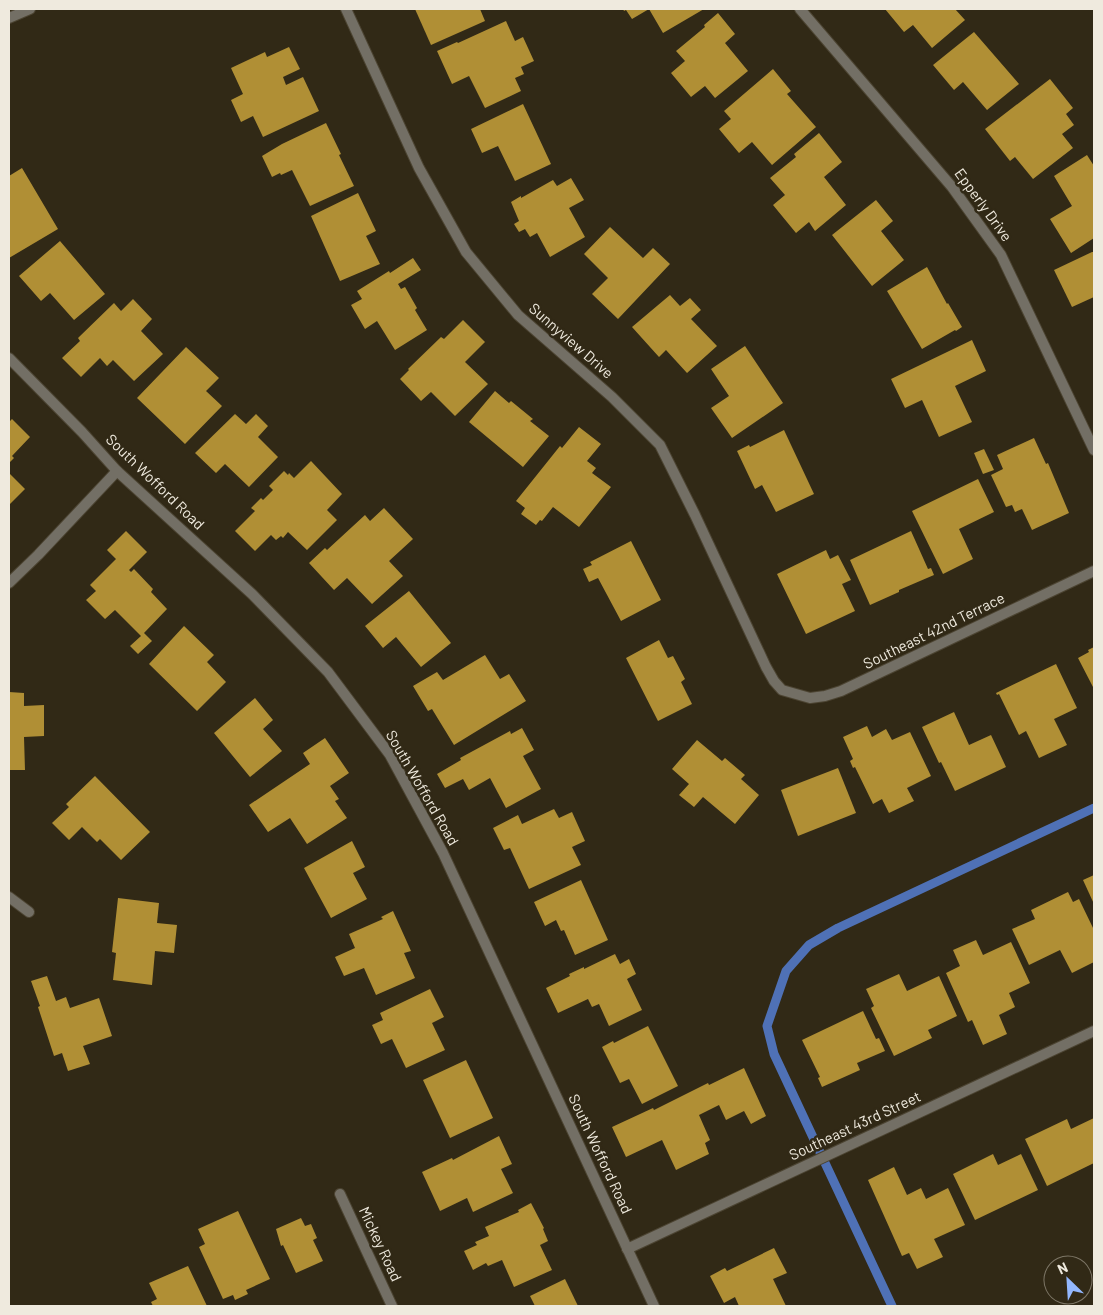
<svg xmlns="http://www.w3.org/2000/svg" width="1103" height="1315" viewBox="0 0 1103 1315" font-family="Barlow,sans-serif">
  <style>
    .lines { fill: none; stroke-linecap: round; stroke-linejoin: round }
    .stream { stroke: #4f71b6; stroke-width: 9 }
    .building { fill: #b08f35 }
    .minor-casing { stroke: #4c4432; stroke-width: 12 }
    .minor { stroke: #736f65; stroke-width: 10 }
    .labels { text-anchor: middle; stroke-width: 5; stroke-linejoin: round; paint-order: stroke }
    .street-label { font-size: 15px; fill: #efeade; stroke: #312916 }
  </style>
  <rect width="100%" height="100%" fill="#312916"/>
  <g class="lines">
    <!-- stream -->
    <path class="stream" d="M892,1306l-118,-252 -7,-28 19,-55 23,-26 29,-17 256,-120"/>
  </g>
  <!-- building -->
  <g class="building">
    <path d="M415,9h65l5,12 -54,24z"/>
    <path d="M623,9h81l-41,24 -14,-24 -17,10 -6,-9 -2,1z"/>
    <path d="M885,9h70l10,11 -33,28 -19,-23 -9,7z"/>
    <path d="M718,13l17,21 -10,9 23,28 -33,27 -10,-12 -14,11 -20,-24 14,-12 -9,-10 29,-24 -1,-2z"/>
    <path d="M506,21l9,20 8,-4 11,24 -13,6 3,7 -9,4 6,13 -36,17 -16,-32 -17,8 -15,-33 20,-9 1,1z"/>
    <path d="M974,32l45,52 -32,26 -24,-28 -9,8 -21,-25z"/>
    <path d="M289,47l11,22 -17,8 3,8 17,-8 16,34 -56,26 -10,-21 -12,6 -10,-22 12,-6 -12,-26 34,-16 2,5z"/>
    <path d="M773,69l18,22 -4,3 29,33 -44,38 -20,-23 -13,11 -20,-24 12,-10 -7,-8z"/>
    <path d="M1050,79l23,29 -7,6 8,11 -12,9 11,14 -40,31 -18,-22 -5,4 -25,-32z"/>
    <path d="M523,104l28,60 -36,17 -17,-35 -16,7 -11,-24z"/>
    <path d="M326,123l15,31 -2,1 15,31 -44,20 -18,-36 -11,5 -1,-2 -8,4 -10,-21 20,-12z"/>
    <path d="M819,133l23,29 -18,15 22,28 -31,26 -6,-9 -13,11 -23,-28 12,-10 -15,-17 26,-21 -2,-3z"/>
    <path d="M1087,155l7,11v72l-23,15 -21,-34 22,-13 -18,-30z"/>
    <path d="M22,168l36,61 -49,29v-40l1,-1 -1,-3v-38z"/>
    <path d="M571,178l13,22 -15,8 16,29 -35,20 -13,-24 -7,4 -5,-8 -6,3 -5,-8 5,-3 -8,-19 10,-6v2l32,-18 4,6z"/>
    <path d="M358,193l18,38 -10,5 14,28 -40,17 -29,-65z"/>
    <path d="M876,200l17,21 -12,10 23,29 -32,26 -40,-51z"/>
    <path d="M610,227l33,31 10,-10 17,16 -52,55 -26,-25 16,-16 -24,-24z"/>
    <path d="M60,241l45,53 -31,26 -24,-27 -9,8 -22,-25z"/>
    <path d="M1092,252h2v45l-22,10 -18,-37z"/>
    <path d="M413,258l8,12 -23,14 3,5 4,-2 12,21 -2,2 12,20 -32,20 -18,-29 -12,8 -14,-24 11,-6 -5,-8 32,-20 1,2z"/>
    <path d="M927,267l20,37 1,-1 14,24 -6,4 -1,-1 -33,19 -35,-58z"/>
    <path d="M670,295l10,11 10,-8 11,12 -10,9 26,27 -30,27 -21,-23 -7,7 -27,-30z"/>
    <path d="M133,299l19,20 -11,12 22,23 -29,27 -21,-21 -6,6 -7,-8 -19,19 -19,-19 18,-17 -2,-3 36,-35 7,8z"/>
    <path d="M463,320l22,22 -20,20 23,22 -33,32 -24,-24 -10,9 -21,-22 9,-9 -1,-1 33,-32 3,2z"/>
    <path d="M972,340l14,31 -31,15 17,36 -33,15 -17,-37 -17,8 -14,-29z"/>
    <path d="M745,346l38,57 -51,35 -21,-30 18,-12 -18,-27z"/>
    <path d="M186,347l33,31 -13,13 16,15 -37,38 -48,-46z"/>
    <path d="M495,391l14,12 2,-2 22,18 -3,2 19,15 -26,31 -54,-45z"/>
    <path d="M235,414l11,10 10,-10 12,12 -10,11 20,20 -29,30 -24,-23 -9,9 -21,-20z"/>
    <path d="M12,419l18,18 -18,19 2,2 -5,5v-41z"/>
    <path d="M579,427l22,17 -14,17 9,7 -4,5 19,14 -32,40 -26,-20 -11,14 -2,-1 -4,5 -15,-11 4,-6 -9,-7 44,-55 2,2z"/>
    <path d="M784,430l30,64 -38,18 -14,-27 -7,4 -18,-38 12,-6 1,2z"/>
    <path d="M1034,438l12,26 2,-1 21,50 -37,17 -10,-21 -7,3 -3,-7 -6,2 -15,-32 12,-6 -6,-14z"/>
    <path d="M984,449l10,21 -11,4 -9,-21z"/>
    <path d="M311,461l31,33 -15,16 10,10 -30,30 -19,-18 -5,6 -2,-2 -5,4 -5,-5 -16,16 -20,-20 20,-20 -4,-3 10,-10 2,2 10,-10 -4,-4 15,-15 4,4 1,-2 5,5z"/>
    <path d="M9,473l16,16 -16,16z"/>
    <path d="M978,479l16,33 -35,17 14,30 -30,15 -31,-63z"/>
    <path d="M384,508l29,31 -24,22 14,15 -31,28 -25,-26 -13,12 -25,-27 16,-15 2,2 38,-35 5,6z"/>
    <path d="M126,531l21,21 -18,18 2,2 3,-3 19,20 -2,3 16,17 -23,24 8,8 -14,13 -8,-8 11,-10 -26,-26 -10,9 -19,-19 10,-9 -6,-6 26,-26 -9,-9z"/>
    <path d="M911,531l17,38 3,-1 3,7 -35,15v2l-29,13 -20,-45z"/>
    <path d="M631,541l30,59 -40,21 -23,-43 -9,4 -6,-13 9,-4 -2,-3z"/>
    <path d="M826,550l4,9 8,-4 13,25 -9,4 13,27 -49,23 -29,-60z"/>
    <path d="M409,591l42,52 -30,24 -25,-30 -13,11 -18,-22z"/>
    <path d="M184,626l30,29 -7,7 19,20 -29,29 -48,-47z"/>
    <path d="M659,640l9,18 5,-2 12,23 -4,3 11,22 -34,17 -32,-63z"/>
    <path d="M1094,647v40h-1l-15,-29 11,-6 -1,-2z"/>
    <path d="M485,655l15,24 9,-5 17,27 -72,44 -22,-36 -4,2 -15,-25 24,-14 6,8z"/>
    <path d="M1056,664l21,44 -23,11 13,26 -28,13 -13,-27 -7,4 -20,-41 -2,1 -1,-2z"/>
    <path d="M9,692l15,1v13l20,-1v31l-20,1 1,33h-16z"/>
    <path d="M255,698l18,22 -10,9 19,22 -32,26 -36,-44z"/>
    <path d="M954,712l15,33 22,-10 15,32 -51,24 -14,-29 -2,1 -17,-36z"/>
    <path d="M867,726l5,11 14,-8 6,11 18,-8 21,44 -24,12 7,13 -25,12 -7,-14 -9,5 -18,-37 -2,1 -3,-7 3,-2 -10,-22z"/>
    <path d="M522,728l12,22 -11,6 18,33 -35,19 -16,-30 -21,12 -6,-11 -18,9 -8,-14 24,-14 -1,-2 50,-27 1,3z"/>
    <path d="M325,738l24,35 -19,13 9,13 -4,2 12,17 -40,26 -17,-26 -22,14 -19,-27 61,-41 -7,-11z"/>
    <path d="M697,740l25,21 3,-3 20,17 -4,4 18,16 -24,29 -32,-27 -9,10 -15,-12 10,-11 -17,-15z"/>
    <path d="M838,768l18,45 -58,23 -17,-46z"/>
    <path d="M95,776l55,56 -29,28 -21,-21 -3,3 -15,-15 -13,13 -17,-17 17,-16 -3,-3z"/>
    <path d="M554,809l5,9 13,-6 13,29 -13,6 9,18 -52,24 -19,-41 -6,2 -11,-22 25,-13 4,9z"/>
    <path d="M352,841l13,26 -12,6 14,26 -36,19 -27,-50z"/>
    <path d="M1094,875v29l-11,-24z"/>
    <path d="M581,880l27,60 -33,15 -11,-25 -3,1 -5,-11 -11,6 -11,-24z"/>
    <path d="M1068,892l5,10 6,-3 15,31v32l-22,11 -12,-23 -31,15 -17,-36 23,-10 -4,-9z"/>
    <path d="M118,898l41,5 -2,20 20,2 -3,28 -19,-2 -3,34 -39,-5 3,-27 -4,-1z"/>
    <path d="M393,911l18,40 -7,2 11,25 -39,17 -12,-27 -20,8 -9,-19 20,-9 -6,-14 34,-15 -2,-2z"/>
    <path d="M976,940l7,15 28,-13 19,41 -21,10 6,14 -16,8 8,19 -24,11 -11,-25 -4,2 -22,-49 14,-7 -7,-16z"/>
    <path d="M615,954l5,10 9,-5 7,15 -9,5 15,31 -33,16 -10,-22 -7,3 -4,-8 -30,14 -12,-25 24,-12 -1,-2 15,-7v2z"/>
    <path d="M899,974l8,17 32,-15 18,40 -29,14 4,8 -38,18 -23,-48 3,-2 -8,-17z"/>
    <path d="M47,976l9,25 10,-4 4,11 29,-10 13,38 -29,10 7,18 -22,7 -6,-18 -8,3 -16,-49 2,-1 -9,-25z"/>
    <path d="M430,989l14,28 -12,6 13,27 -39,18 -14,-29 -11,5 -9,-19 11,-5 -3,-7z"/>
    <path d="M863,1011l13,28 3,-1 6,13 -28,12 3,7 -38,17 -4,-9 2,-1 -18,-37z"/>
    <path d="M648,1026l30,60 -36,18 -13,-25 -9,4 -18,-36 11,-6 1,2z"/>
    <path d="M466,1060l27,58 -43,20 -27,-58z"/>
    <path d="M744,1068l22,48 -15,8 -7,-13 -18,9 -7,-15 -20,10 11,25 -5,3 4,11 -33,16 -14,-30 -36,17 -14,-30 41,-19 1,2 54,-27 1,2z"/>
    <path d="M1094,1118v45l-47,23 -22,-47 42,-20 4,10z"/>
    <path d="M499,1136l13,28 -11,5 12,24 -40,19 -6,-14 -27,13 -18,-39 30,-14 1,2z"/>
    <path d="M993,1154l5,11 23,-11 17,36 -63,30 -22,-46z"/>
    <path d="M894,1167l13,28 14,-7 5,11 22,-11 17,37 -31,14 9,18 -26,12 -8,-16 -7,3 -34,-76z"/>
    <path d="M531,1203l13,25 -1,1 5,12 -8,4 12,25 -38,17 -12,-27 -14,6 -2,-3 -13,7 -9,-19 13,-6 -2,-3 14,-6 -4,-9 34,-15 -1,-2z"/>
    <path d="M238,1211l32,68 -24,11 2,4 -13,6 -2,-5 -10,4 -24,-52 6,-3 -7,-15z"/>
    <path d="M301,1218l4,8 6,-2 6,14 -4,2 10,21 -27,12 -13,-28 -2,1 -5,-17z"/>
    <path d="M774,1248l13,25 -14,6 13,27h-47l-4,-9 -11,6 -14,-27 15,-8 2,3z"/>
    <path d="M188,1266l19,40h-54l-2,-4 6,-3 -8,-16z"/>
    <path d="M565,1279l13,27h-43l-5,-10z"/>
  </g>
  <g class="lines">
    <defs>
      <g id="minor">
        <path d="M346,9l73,159 47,84 52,63 94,82 48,48 35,70 71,152 8,14 8,9 28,8 15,-2 16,-5 253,-120"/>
        <path d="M800,9l152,178 49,68 93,195"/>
        <path d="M9,18l21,-9"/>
        <path d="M9,358l73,74 35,39 135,123 76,78 62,83 53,98 211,453"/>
        <path d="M9,583l29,-28 79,-84"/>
        <path d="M9,897l20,15"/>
        <path d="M340,1194l52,112"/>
        <path d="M627,1249l467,-218"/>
      </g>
    </defs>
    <!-- minor casing -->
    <use href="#minor" class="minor-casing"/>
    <!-- minor -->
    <use href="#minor" class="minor"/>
  </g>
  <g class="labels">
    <!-- street labels -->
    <g class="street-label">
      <text transform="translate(983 205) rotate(54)" y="5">Epperly Drive</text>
      <text transform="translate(571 341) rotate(41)" y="5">Sunnyview Drive</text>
      <text transform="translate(155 482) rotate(44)" y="5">South Wofford Road</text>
      <text transform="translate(934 631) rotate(-26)" y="5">Southeast 42nd Terrace</text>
      <text transform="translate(422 788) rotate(60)" y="5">South Wofford Road</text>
      <text transform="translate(855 1126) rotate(-25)" y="5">Southeast 43rd Street</text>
      <text transform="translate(600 1154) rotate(65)" y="5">South Wofford Road</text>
      <text transform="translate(380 1244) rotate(65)" y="5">Mickey Road</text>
    </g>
  </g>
  <!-- border -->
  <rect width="1103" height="1315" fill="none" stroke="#efeade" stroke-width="20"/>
  <!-- north arrow -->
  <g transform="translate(1068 1280) rotate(335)"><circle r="24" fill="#312916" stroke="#7d7666"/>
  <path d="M0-4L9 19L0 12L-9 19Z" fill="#93b7fd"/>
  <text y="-8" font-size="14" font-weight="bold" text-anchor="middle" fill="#efeade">N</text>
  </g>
</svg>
